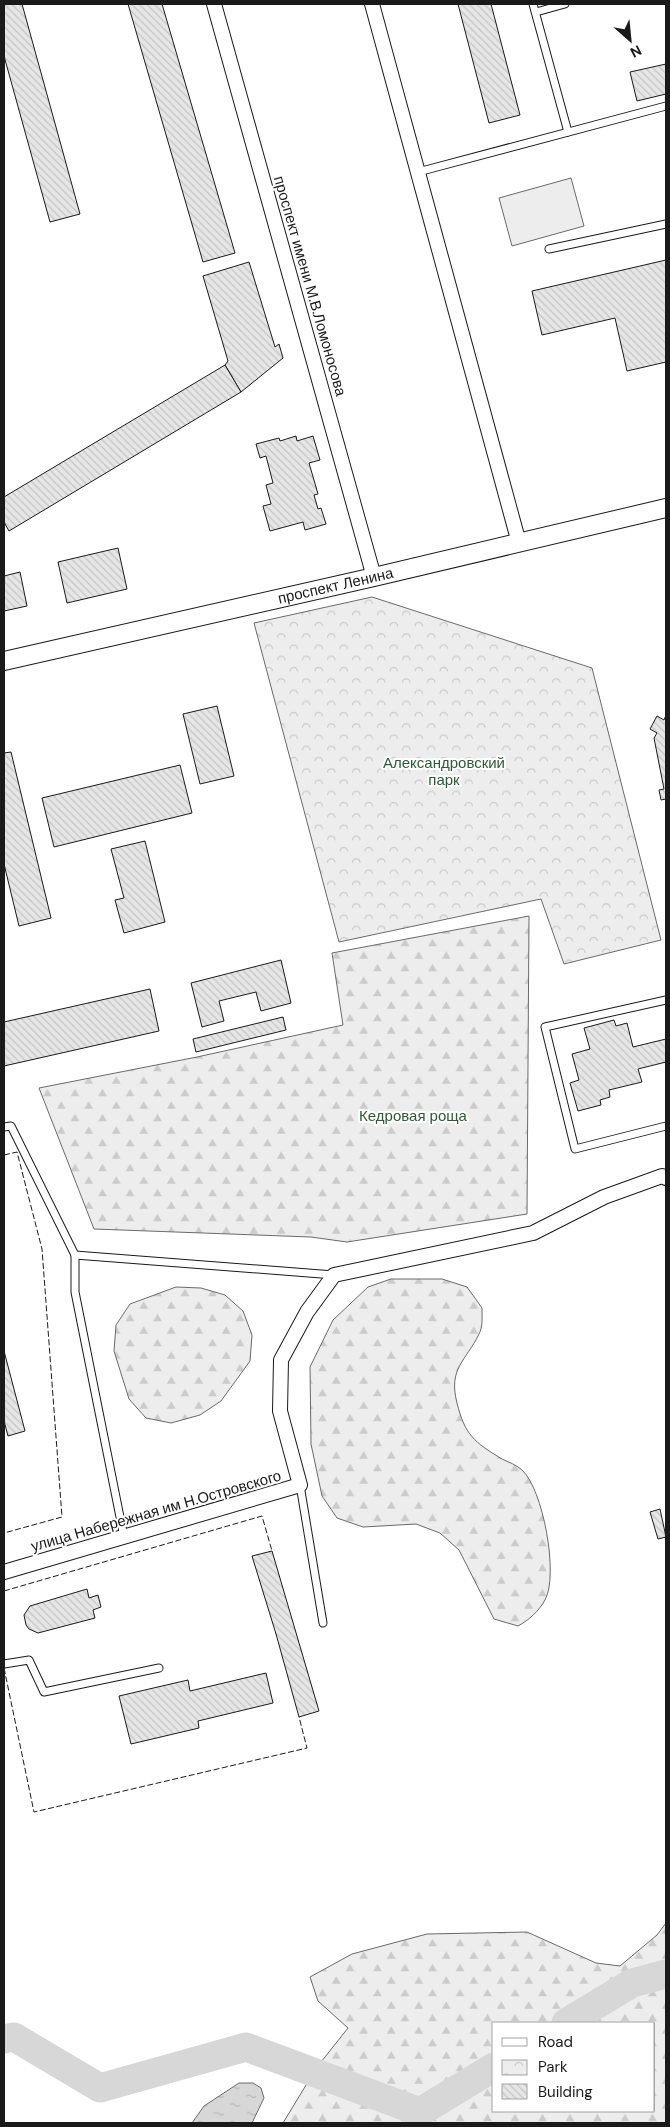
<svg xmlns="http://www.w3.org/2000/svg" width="670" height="2127" viewBox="0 0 670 2127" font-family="'DM Sans',sans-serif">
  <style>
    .forest { fill: url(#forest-firs); stroke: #6a6a6a; fill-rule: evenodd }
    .park { fill: url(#park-crowns); stroke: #6a6a6a }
    .built { fill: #ededed; stroke: #6a6a6a }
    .water { fill: url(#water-ripples); stroke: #6a6a6a }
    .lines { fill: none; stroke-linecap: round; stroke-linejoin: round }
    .river { stroke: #d7d7d7; stroke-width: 29 }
    .building { fill: url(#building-back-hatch); stroke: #1a1a1a }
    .service-casing { stroke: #1a1a1a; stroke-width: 9 }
    .minor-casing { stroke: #1a1a1a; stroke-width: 16 }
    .tertiary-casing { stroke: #1a1a1a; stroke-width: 20 }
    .service { stroke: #fff; stroke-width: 7 }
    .minor { stroke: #fff; stroke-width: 14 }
    .tertiary { stroke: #fff; stroke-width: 18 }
    .fence { stroke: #1a1a1a; stroke-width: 1; stroke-dasharray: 6 2.5; stroke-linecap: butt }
    .labels { text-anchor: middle; stroke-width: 4; stroke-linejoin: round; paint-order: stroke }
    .street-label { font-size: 15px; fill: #1a1a1a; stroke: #fff }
    .park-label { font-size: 15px; fill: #2b5a34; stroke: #fff }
  </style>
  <defs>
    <pattern id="forest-firs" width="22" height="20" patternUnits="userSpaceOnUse" patternTransform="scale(1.25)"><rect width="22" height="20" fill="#ededed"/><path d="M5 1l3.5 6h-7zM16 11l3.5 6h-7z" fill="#cbcbcb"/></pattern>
    <pattern id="park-crowns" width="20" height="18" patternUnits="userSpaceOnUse" patternTransform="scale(1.25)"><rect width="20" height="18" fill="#ededed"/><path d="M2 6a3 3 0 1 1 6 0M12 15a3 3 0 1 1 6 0" fill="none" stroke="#cbcbcb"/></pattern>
    <pattern id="water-ripples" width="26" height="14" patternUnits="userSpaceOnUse" patternTransform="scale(1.25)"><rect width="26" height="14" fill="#d7d7d7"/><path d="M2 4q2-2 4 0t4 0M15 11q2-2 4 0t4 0" fill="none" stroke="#b8b8b8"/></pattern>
    <pattern id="building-back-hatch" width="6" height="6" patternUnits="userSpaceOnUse" patternTransform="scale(1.25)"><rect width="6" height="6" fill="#e6e6e6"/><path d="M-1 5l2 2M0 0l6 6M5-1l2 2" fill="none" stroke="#c5c5c5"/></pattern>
  </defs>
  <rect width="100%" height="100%" fill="#fff"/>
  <!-- forest -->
  <g class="forest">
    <path d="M529,916l-2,298 -180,28 -36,-5 -217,-8 -55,-141 158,-31 146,-32 -11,-72z"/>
    <path d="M391,1279h51l25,8 15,21c0,8 1,19 -3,26 -13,27 -31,34 -22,69 8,32 17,39 45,56 6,3 15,6 20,11 21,19 37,105 23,130 -6,11 -16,20 -27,26l-24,-7 -35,-69 -19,-17 -24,-9 -53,3 -26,-9 -15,-22 -11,-52 -1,-77 23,-47 35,-33z"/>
    <path d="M176,1287l25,1 24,7 18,16 9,24 -2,26 -29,40 -21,14 -29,8 -25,-5 -17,-19 -15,-48 2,-26 14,-21z"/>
    <path d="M666,1923v200h-383l34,-56 31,-39 -30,-27 -8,-24 42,-23 75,-20 100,-2 69,31 24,3 37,-31zM494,2023h160v88h-160z"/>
  </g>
  <!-- park -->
  <path class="park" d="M372,597l220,71 69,272 -97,24 -23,-65 -202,43 -85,-319z"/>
  <!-- built -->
  <path class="built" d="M571,178l13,48 -72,20 -13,-48z"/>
  <!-- water -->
  <path class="water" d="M253,2083l8,5 3,10 -12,25h-60l12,-17 35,-23z"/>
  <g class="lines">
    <!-- river -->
    <g class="river">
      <path d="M566,2023l66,-40 34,-9"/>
      <path d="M4,2039l10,-2 86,51 146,-41 174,65 74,-45"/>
    </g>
  </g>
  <!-- building -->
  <g class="building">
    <path d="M4,4h18l58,210 -30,8 -46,-166z"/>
    <path d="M128,4h34l73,249 -32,9z"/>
    <path d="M458,4h33l29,111 -31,8z"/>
    <path d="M666,64v30l-29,7 -7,-29z"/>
    <path d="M666,260v102l-39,9 -12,-53 -73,17 -10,-44z"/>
    <path d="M249,262l26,85 4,-3 4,14 -42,34 -16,-27 3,-4 -25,-85z"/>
    <path d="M225,365l16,27 -232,139 -5,-9v-25z"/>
    <path d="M296,436l1,5 16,-5 7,24 -11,3 9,31 -4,1 4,14 3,-1 5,16 -21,6 -2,-8 -33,9 -7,-25 8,-2 -5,-19 7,-2 -7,-27 -6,2 -4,-14 23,-6 1,3z"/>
    <path d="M118,548l9,41 -60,14 -9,-41z"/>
    <path d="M20,572l7,34 -23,5v-35z"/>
    <path d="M217,706l17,70 -34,8 -17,-70z"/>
    <path d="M666,715v84l-5,1 -2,-10 5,-1 -10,-51 3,-5 -7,-4 7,-13 7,4z"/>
    <path d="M11,752l40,166 -32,8 -15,-62v-111z"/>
    <path d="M180,765l12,48 -138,34 -12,-49z"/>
    <path d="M145,841l20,81 -41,11 -9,-33 9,-2 -13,-49z"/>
    <path d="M281,960l10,43 -30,8 -5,-19 -37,9 5,20 -22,6 -11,-44z"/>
    <path d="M150,989l9,42 -155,35v-44z"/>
    <path d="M283,1017l3,13 -90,22 -3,-13z"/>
    <path d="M614,1020l2,6 11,-3 6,24 33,-8v23l-28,7 4,13 -33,8 1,7 -10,3 1,5 -23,6 -8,-28 9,-3 -7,-26 18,-5 -6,-21z"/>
    <path d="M4,1351l21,80 -17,5 -4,-15z"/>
    <path d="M660,1509l6,28 -8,2 -8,-27z"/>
    <path d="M272,1551l47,160 -20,6 -23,-83 -24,-78z"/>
    <path d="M87,1589l2,9 9,-3 3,12 -8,3 2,8 -57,15 -9,-4 -3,-4 -2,-10 6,-9z"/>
    <path d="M266,1673l7,30 -75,18 1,7 -68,16 -12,-48 69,-16 2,11z"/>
  </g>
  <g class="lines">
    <defs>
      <g id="service">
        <path d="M533,4l35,128"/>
        <path d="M536,12l29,-8"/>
        <path d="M418,172l248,-66"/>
        <path d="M549,249l117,-25"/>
        <path d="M666,1000l-121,27 30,122 91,-23"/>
        <path d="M4,1127l7,-1 64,129 259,20"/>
        <path d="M75,1255v37l49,245"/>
        <path d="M300,1485l23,138"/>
        <path d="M4,1664l25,-4 15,32 115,-24"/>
      </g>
      <g id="minor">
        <path d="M214,4l160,573"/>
        <path d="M372,4l147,539"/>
        <path d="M4,1572l296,-87 -20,-74 1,-51 26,-48 27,-37 199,-42 71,-36 58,-21 4,2"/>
      </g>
      <g id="tertiary">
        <path id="s1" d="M4,661l370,-84 292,-69"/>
      </g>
    </defs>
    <!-- service casing -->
    <use href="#service" class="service-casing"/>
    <!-- minor casing -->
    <use href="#minor" class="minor-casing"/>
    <!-- tertiary casing -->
    <use href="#tertiary" class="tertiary-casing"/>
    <!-- service -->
    <use href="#service" class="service"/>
    <!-- minor -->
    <use href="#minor" class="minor"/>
    <!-- tertiary -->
    <use href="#tertiary" class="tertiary"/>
    <!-- fence -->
    <g class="fence">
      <path d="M4,1155l13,-3 25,97 20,268 -58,16"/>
      <path d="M4,1591l258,-75 10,35"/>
      <path d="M4,1668l30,144 273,-64 -8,-31"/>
    </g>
  </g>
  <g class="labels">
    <!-- street labels -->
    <g class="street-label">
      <text transform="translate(310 286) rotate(74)" y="5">проспект имени М.В.Ломоносова</text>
      <text dy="5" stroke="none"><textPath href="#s1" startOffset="340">проспект Ленина</textPath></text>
      <text transform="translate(156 1511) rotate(-16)" y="5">улица Набережная им Н.Островского</text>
    </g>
    <!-- park labels -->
    <g class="park-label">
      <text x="444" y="768">Александровский<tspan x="444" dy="17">парк</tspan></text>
      <text x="413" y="1121">Кедровая роща</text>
    </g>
  </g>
  <!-- border -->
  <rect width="670" height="2127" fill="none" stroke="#1a1a1a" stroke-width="10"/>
  <!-- legend -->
  <rect x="492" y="2022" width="162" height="90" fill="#ffffff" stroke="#a3a3a3"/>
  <rect x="502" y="2038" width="25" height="8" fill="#ffffff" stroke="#a3a3a3"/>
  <text x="538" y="2047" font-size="15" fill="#1a1a1a">Road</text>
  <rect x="502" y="2060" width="25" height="15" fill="url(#park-crowns)" stroke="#a3a3a3"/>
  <text x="538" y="2072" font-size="15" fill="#1a1a1a">Park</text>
  <rect x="502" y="2084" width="25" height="15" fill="url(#building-back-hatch)" stroke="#a3a3a3"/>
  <text x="538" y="2097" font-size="15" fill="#1a1a1a">Building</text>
  <!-- north arrow -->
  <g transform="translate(630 40) rotate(153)" stroke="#ffffff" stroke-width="4" paint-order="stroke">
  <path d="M0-4L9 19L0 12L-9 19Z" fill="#1a1a1a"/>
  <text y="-8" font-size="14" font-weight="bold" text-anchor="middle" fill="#1a1a1a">N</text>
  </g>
</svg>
